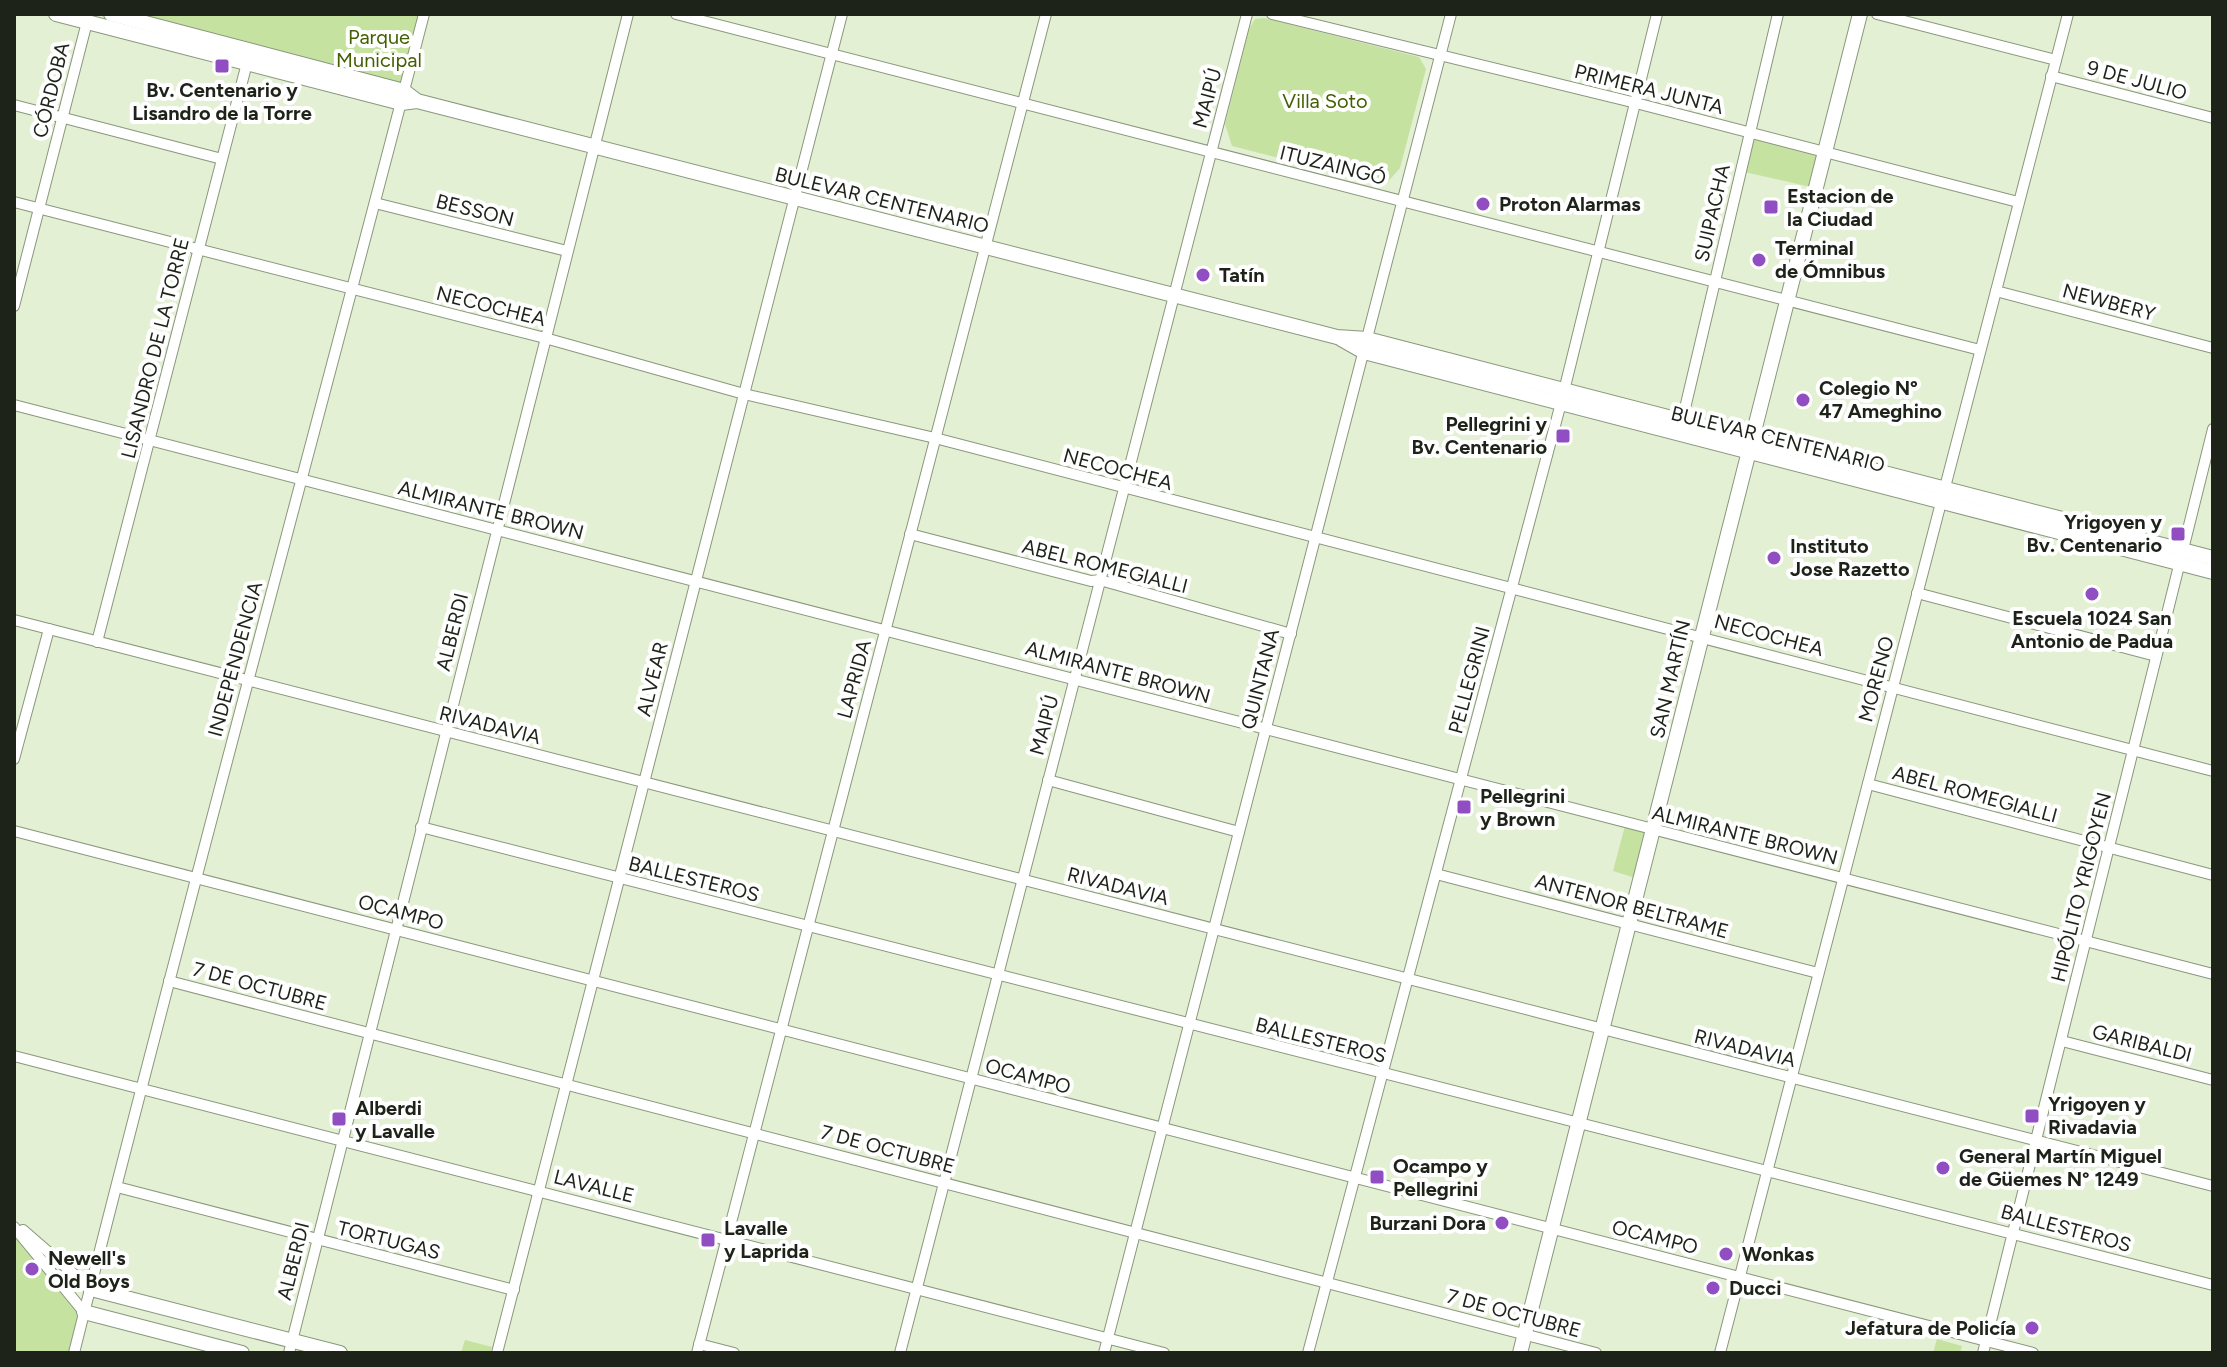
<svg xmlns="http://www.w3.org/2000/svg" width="2227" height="1367" viewBox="0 0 2227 1367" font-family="Figtree,sans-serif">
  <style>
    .green { fill: #c5e2a1 }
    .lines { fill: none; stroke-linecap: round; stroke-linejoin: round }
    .minor-casing { stroke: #8a977d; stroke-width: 12 }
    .secondary-casing { stroke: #8a977d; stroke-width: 16 }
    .minor { stroke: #fff; stroke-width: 10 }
    .secondary { stroke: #fff; stroke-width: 14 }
    .poi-dot { fill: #914ec3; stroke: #fff; stroke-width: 3 }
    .labels { text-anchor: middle; stroke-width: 8; stroke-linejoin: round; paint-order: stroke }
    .park-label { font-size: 20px; fill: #426001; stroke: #fff }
    .street-label { font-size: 20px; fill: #1e2319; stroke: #fff }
    .poi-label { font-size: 20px; font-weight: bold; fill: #1e2319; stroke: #fff; text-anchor: start }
  </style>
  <rect width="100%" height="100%" fill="#e3f0d4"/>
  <!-- green -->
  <g class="green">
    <path d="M111,14h313l-20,77z"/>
    <path d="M1264,18l155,39 7,12 -26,99 -15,17 -153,-39 -7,-22 24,-95 6,-10z"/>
    <path d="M1749,132l76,20 -10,36 -75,-17z"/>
    <path d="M1626,822l29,9 -13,49 -29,-9z"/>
    <path d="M14,1227l70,85 -10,41h-60z"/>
    <path d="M1937,1339l25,7 -2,7h-27z"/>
    <path d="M465,1340l27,7 -2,6h-29z"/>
  </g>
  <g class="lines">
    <defs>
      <g id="minor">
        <path d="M676,14l1304,336"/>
        <path d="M1272,14l360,88 386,100"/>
        <path d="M1877,14l179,46"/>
        <path d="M2051,76l162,42"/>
        <path d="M14,105l208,54"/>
        <path d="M14,202l531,136 199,56 191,44 1278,333"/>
        <path d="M375,203l192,48"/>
        <path d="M1996,291l217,57"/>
        <path d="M14,306l73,-284"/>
        <path d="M14,405l2199,569"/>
        <path d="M1682,421l96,-407"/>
        <path d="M910,534l181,47 9,-1 191,54"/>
        <path d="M1917,593l239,63"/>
        <path d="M14,620l2199,566"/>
        <path d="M97,642l150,-579"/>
        <path d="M14,759l35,-130"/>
        <path d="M1048,780l191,52"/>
        <path d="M1868,784l345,91"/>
        <path d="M421,827l1792,458"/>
        <path d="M14,831l2019,522"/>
        <path d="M1436,874l382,99"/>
        <path d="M169,981l1427,372"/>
        <path d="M2062,1041l151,39"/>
        <path d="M14,1056l1150,297"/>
        <path d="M117,1187l397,103"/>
        <path d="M14,1227l70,85"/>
        <path d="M23,1230l68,59"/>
        <path d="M699,1344l35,9"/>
        <path d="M74,1353c112,-448 234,-892 350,-1339"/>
        <path d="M289,1353l339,-1339"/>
        <path d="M497,1353l345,-1339"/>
        <path d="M697,1353l349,-1339"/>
        <path d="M900,1353l347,-1339"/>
        <path d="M1104,1353l347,-1339"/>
        <path d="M1308,1353l253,-950 96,-389"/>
        <path d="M1720,1353l348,-1339"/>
        <path d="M1983,1353l230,-924"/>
      </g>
      <g id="secondary">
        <path d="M56,14l345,89 16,-2 920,236 30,2 846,219"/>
        <path d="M111,14l293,77 13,10"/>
        <path d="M1341,339l23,13 849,220"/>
        <path d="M91,1289l249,64"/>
        <path d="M84,1312l158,41"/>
        <path d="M1520,1353l340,-1339"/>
      </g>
    </defs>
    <!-- minor casing -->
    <use href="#minor" class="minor-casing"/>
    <!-- secondary casing -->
    <use href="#secondary" class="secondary-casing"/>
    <!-- minor -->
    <use href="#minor" class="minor"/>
    <!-- secondary -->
    <use href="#secondary" class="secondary"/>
  </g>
  <!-- markers -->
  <g class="poi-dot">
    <rect x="214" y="58" width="16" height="16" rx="4"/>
    <circle cx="1483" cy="204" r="8"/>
    <rect x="1763" y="199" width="16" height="16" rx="4"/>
    <circle cx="1759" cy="260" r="8"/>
    <circle cx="1203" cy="275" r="8"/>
    <circle cx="1803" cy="400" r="8"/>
    <rect x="1555" y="428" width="16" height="16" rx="4"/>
    <rect x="2170" y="526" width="16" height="16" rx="4"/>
    <circle cx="1774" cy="558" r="8"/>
    <circle cx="2092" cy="594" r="8"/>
    <rect x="1456" y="799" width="16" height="16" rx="4"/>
    <rect x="2024" y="1108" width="16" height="16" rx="4"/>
    <rect x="331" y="1111" width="16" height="16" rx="4"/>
    <circle cx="1943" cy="1168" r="8"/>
    <rect x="1369" y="1169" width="16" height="16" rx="4"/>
    <circle cx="1502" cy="1223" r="8"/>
    <rect x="700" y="1232" width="16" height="16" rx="4"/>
    <circle cx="1726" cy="1254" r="8"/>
    <circle cx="32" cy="1269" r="8"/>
    <circle cx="1713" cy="1288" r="8"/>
    <circle cx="2032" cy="1328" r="8"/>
  </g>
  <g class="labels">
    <!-- park labels -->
    <g class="park-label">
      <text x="379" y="44">Parque<tspan x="379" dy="23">Municipal</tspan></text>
      <text x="1325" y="108">Villa Soto</text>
    </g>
    <!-- street labels -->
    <g class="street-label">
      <text transform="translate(2137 80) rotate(15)" y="7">9 DE JULIO</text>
      <text transform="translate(1649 89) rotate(14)" y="7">PRIMERA JUNTA</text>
      <text transform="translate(51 90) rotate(-76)" y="7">CÓRDOBA</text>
      <text transform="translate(1207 98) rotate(-75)" y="7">MAIPÚ</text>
      <text transform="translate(1333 165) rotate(14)" y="7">ITUZAINGÓ</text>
      <text transform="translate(882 200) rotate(14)" y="7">BULEVAR CENTENARIO</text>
      <text transform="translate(475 210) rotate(14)" y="7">BESSON</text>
      <text transform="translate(1712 213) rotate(-77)" y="7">SUIPACHA</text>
      <text transform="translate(2109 302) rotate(15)" y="7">NEWBERY</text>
      <text transform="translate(491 306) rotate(14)" y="7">NECOCHEA</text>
      <text transform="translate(155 348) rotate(-76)" y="7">LISANDRO DE LA TORRE</text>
      <text transform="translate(1778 439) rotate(14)" y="7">BULEVAR CENTENARIO</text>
      <text transform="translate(1118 469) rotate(15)" y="7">NECOCHEA</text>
      <text transform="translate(491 510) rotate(14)" y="7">ALMIRANTE BROWN</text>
      <text transform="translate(1105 566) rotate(14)" y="7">ABEL ROMEGIALLI</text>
      <text transform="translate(452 632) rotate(-76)" y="7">ALBERDI</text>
      <text transform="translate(1769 635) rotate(15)" y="7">NECOCHEA</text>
      <text transform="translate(235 659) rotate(-75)" y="7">INDEPENDENCIA</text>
      <text transform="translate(1118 672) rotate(15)" y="7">ALMIRANTE BROWN</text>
      <text transform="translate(652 679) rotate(-76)" y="7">ALVEAR</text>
      <text transform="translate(854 679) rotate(-75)" y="7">LAPRIDA</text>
      <text transform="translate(1260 679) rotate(-76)" y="7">QUINTANA</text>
      <text transform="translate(1670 679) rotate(-77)" y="7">SAN MARTÍN</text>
      <text transform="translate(1876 679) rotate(-75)" y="7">MORENO</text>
      <text transform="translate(1469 680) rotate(-75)" y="7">PELLEGRINI</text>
      <text transform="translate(490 725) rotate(14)" y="7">RIVADAVIA</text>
      <text transform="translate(1044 725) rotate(-75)" y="7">MAIPÚ</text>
      <text transform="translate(1975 794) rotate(15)" y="7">ABEL ROMEGIALLI</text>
      <text transform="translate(1745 835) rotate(14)" y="7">ALMIRANTE BROWN</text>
      <text transform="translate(694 879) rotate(14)" y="7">BALLESTEROS</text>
      <text transform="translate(1118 886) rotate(14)" y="7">RIVADAVIA</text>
      <text transform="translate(2081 887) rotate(-76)" y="7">HIPÓLITO YRIGOYEN</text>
      <text transform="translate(1632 906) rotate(15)" y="7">ANTENOR BELTRAME</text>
      <text transform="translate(401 912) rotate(15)" y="7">OCAMPO</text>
      <text transform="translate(260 986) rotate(15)" y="7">7 DE OCTUBRE</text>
      <text transform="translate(1321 1040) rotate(14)" y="7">BALLESTEROS</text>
      <text transform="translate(2142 1043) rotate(14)" y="7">GARIBALDI</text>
      <text transform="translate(1745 1048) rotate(14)" y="7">RIVADAVIA</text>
      <text transform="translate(1028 1076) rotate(15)" y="7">OCAMPO</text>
      <text transform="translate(888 1149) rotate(15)" y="7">7 DE OCTUBRE</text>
      <text transform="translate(594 1186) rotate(14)" y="7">LAVALLE</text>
      <text transform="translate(2066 1228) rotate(15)" y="7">BALLESTEROS</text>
      <text transform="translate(1655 1237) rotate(14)" y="7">OCAMPO</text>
      <text transform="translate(389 1240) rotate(14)" y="7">TORTUGAS</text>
      <text transform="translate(293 1261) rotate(-76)" y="7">ALBERDI</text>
      <text transform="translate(1514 1313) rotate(15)" y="7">7 DE OCTUBRE</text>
    </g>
    <!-- poi labels -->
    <g class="poi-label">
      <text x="222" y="97" text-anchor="middle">Bv. Centenario y<tspan x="222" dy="23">Lisandro de la Torre</tspan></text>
      <text x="1787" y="203">Estacion de<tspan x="1787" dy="23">la Ciudad</tspan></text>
      <text x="1499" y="211">Proton Alarmas</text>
      <text x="1775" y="255">Terminal<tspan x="1775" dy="23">de Ómnibus</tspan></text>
      <text x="1219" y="282">Tatín</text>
      <text x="1819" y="395">Colegio Nº<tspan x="1819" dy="23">47 Ameghino</tspan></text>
      <text x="1547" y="431" text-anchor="end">Pellegrini y<tspan x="1547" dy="23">Bv. Centenario</tspan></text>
      <text x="2162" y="529" text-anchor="end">Yrigoyen y<tspan x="2162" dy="23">Bv. Centenario</tspan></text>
      <text x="1790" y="553">Instituto<tspan x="1790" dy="23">Jose Razetto</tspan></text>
      <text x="2092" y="625" text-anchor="middle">Escuela 1024 San<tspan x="2092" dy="23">Antonio de Padua</tspan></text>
      <text x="1480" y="803">Pellegrini<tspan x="1480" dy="23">y Brown</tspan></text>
      <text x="2048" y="1111">Yrigoyen y<tspan x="2048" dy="23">Rivadavia</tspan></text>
      <text x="355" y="1115">Alberdi<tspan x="355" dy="23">y Lavalle</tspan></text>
      <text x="1959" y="1163">General Martín Miguel<tspan x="1959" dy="23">de Güemes N° 1249</tspan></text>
      <text x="1393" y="1173">Ocampo y<tspan x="1393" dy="23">Pellegrini</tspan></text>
      <text x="1486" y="1230" text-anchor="end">Burzani Dora</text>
      <text x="724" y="1235">Lavalle<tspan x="724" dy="23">y Laprida</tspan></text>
      <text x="1742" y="1261">Wonkas</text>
      <text x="48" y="1265">Newell's<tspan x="48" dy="23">Old Boys</tspan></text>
      <text x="1729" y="1295">Ducci</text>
      <text x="2016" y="1335" text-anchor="end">Jefatura de Policía</text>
    </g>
  </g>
  <!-- border -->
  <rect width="2227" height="1367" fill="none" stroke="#1e2319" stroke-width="32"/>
</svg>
